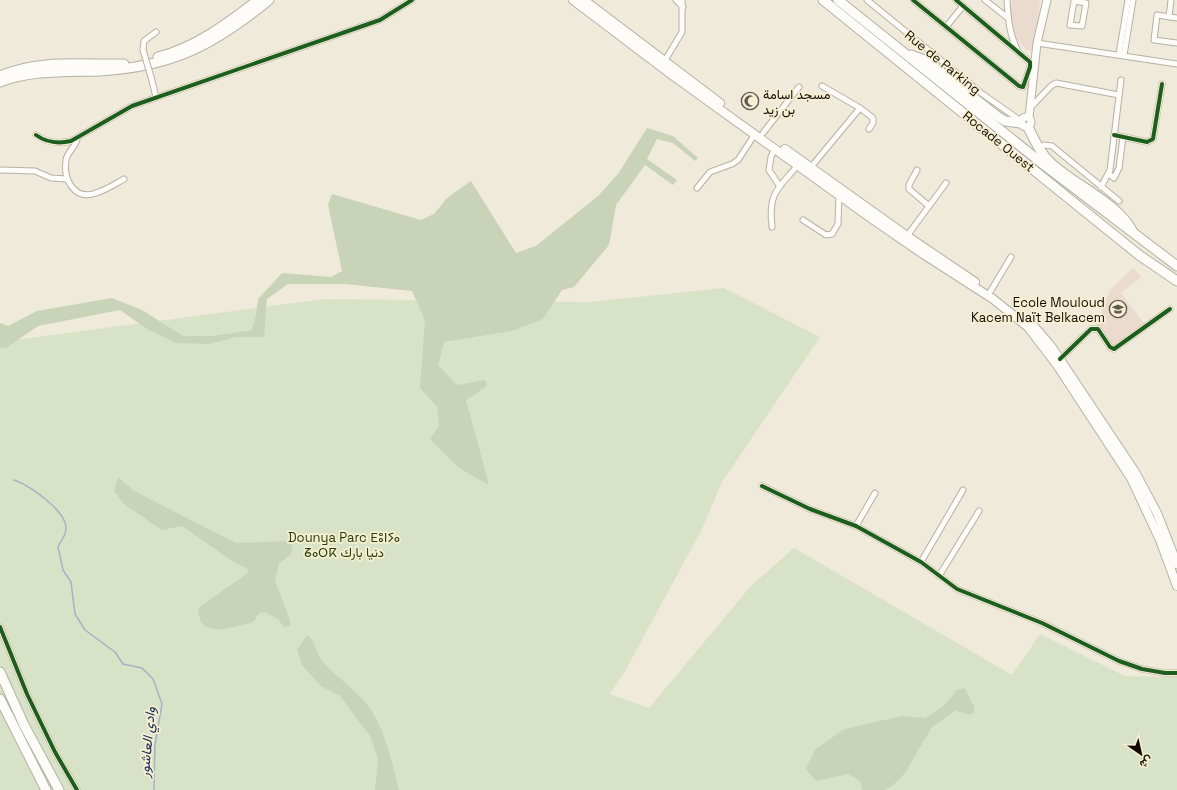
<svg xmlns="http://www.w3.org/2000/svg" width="1177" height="790" viewBox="0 0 1177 790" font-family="'Space Grotesk',Vazirmatn,'Noto Sans Tifinagh',sans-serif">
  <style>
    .education { fill: #ebdbcf }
    .green { fill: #d7e2c6 }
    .forest { fill: #c8d3b7 }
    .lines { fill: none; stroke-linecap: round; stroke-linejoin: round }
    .stream { stroke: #a5b2c7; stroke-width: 1.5 }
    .street-casing { stroke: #b5b1a5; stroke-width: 7 }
    .secondary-casing { stroke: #b5b1a5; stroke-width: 9 }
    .primary-casing { stroke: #b5b1a5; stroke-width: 10 }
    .highway-casing { stroke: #b5b1a5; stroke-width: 11 }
    .street { stroke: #fdfcf9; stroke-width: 5 }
    .secondary { stroke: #fdfcf9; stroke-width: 7 }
    .primary { stroke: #fdfcf9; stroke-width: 8 }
    .highway { stroke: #fdfcf9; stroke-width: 9 }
    .street-bridge-casing { stroke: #b5b1a5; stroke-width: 7; stroke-linecap: butt }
    .street-bridge { stroke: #fdfcf9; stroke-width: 5 }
    .cycleway-casing { stroke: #f8efd2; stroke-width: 6 }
    .cycleway { stroke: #1b5e20; stroke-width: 4 }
    .labels { text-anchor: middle; stroke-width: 3.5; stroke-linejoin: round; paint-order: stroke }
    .street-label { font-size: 13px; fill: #100c04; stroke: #f8efd2 }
    .poi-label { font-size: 13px; fill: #100c04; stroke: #f8efd2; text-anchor: start }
    .park-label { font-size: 13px; fill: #214109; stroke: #f8efd2 }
    .water-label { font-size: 14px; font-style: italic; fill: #112b59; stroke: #f8efd2 }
  </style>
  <rect width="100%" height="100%" fill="#f0eada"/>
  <!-- education -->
  <g class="education">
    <path d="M1012,0h28l-6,50h-7l-20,-20z"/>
    <path d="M1133,268l8,9 -20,16 25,33 -33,23 -17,-23 14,-36z"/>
  </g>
  <!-- green -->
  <path class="green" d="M724,288l96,49 -98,145 -20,47 -77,142 -15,23 39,14 102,-122 43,-38 218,127 28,-41 85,42 52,1v113h-1177v-448l324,-43 266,3z"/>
  <!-- forest -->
  <g class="forest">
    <path d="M647,128l26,8 25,22 -3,3 -22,-18 -16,-4 -10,20 30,21 -4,5 -28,-20 -29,40 -7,40 -35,42 -12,3 -19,29 -31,12 -68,11 -6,23 19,20 28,-5 2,6 -21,14 23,85 -30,-17 -29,-29 9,-13 -2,-19 -17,-19 5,-68 -13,-29 -67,-7h-57l-21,15 -3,38h-28l-27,7 -33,-1 -29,-14 -27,-19 -82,16 -32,22h-6v-25l8,3 29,-15 75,-13 30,12 41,26h30l39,-6 4,-15 2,-16 24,-26 49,4 11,-6 -14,-66 4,-11 89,26 13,-6 13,-16 24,-17 45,72 20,-7 62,-50 20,-22z"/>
    <path d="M118,477l16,14 102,52 53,-2c9,11 -2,17 -10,22l-4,18 15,39v6l-6,1 -6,-8 -13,-7 -7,2 -3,6 -4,3c-13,2 -39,13 -49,0 -3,-3 -3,-10 -4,-15l50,-35v-4l-16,-8 -50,-35 -20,4 -37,-25 -11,-14z"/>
    <path d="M307,635c8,5 9,18 15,26 13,15 30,26 43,41 20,24 26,58 34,88h-24l3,-31 -8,-23 -30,-40 -19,-10 -19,-21 -5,-15z"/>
    <path d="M965,688l9,19v6l-6,2 -12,-5 -24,17 -27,46 -14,14 -7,3h-22l-2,-9 -12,-7 -32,7 -10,-12 9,-19 29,-21 58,-13 23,2 20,-13 12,-15z"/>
  </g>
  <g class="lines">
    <!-- stream -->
    <path class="stream" d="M14,480c15,5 51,30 52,47 1,8 -5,13 -8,20l5,23 8,12 4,32 10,16 30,22 8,12 19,4 11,11 9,25 -7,41 -1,45"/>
    <defs>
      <g id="street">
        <path d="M676,0l7,7"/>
        <path d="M867,0l114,93 40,28"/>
        <path d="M913,0l106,86 4,1 7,-20v-5l-74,-62"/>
        <path d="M985,0l23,18"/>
        <path d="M1007,0c1,18 2,33 10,49"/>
        <path d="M1074,1l12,2 -4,23 -12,-1z"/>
        <path d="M1169,17l2,-17"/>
        <path d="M1177,18l-20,-3 -3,25 23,3"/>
        <path d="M946,27l17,-21"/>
        <path d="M1037,43l140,21"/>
        <path d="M143,50l1,-9 12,-9"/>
        <path d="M1119,54l9,-54"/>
        <path d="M1124,55l9,-55"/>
        <path d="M664,62l18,-30v-32"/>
        <path d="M151,77l5,20"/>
        <path d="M822,86l38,22 13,10v5l-4,6"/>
        <path d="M1030,108l21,-22 5,-3 63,12"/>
        <path d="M763,133l36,-46"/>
        <path d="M36,135c11,8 22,9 35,6l61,-35 248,-86 32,-20"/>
        <path d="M1114,135l33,7 6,-3 9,-55"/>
        <path d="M77,139c-1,8 -10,13 -11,21 -3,19 8,41 30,33 10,-3 19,-9 28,-14"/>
        <path d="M775,148l-4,9 -2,13 10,15"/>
        <path d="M1039,148l5,-3 8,1 67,55"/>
        <path d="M811,167l49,-59"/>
        <path d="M0,170l35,1 16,7 16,1"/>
        <path d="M917,170l-8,15v4l20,17"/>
        <path d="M1109,174l5,4 5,-10 4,-31"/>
        <path d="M1101,187l9,-17 11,-90"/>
        <path d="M697,188l13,-16 22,-8 6,-4 17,-26"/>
        <path d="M803,220l23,15 6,-1 6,-10 1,-29"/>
        <path d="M772,227c-4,-35 6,-38 26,-62"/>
        <path d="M907,236l39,-53"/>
        <path d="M990,292l21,-35"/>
        <path d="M1060,359l31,-30h7l12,18 4,2 56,-40"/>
        <path d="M762,486l48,23 46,17 65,36 36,27 85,34 77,38 23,8 23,4h12"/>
        <path d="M856,526l19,-33"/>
        <path d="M921,562l42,-72"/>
        <path d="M939,576l40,-65"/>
        <path d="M0,627l27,67 28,58 22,38"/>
      </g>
      <g id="secondary">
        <circle cx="1026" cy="122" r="5"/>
        <path d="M1029,117l8,-74 10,-43"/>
      </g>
      <g id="primary">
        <path d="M573,0l99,75 200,144 51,35 70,45 35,28 29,38 74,113 29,62 17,46"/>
        <path d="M584,0l136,103"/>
        <path d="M785,149l122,87 68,46"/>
        <path d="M1033,325l18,21 84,126 22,41 20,51"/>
      </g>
      <g id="highway">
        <path d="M823,0l316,255 38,26"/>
        <path d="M838,0l210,168 129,98"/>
        <path d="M911,55l16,6 70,55 8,5 16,2"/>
        <path d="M158,57c37,-9 70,-34 100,-57"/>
        <path d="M0,76c39,-17 82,-11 124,-12"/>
        <path d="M0,82c31,-12 66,-10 99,-11 73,-4 115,-26 170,-71"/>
        <path d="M1028,127c6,12 12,26 23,36 25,23 66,39 82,69"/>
        <path d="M0,672l24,53 35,65"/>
        <path d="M0,699l46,91"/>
      </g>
    </defs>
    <!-- street casing -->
    <use href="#street" class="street-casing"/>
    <!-- secondary casing -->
    <use href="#secondary" class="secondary-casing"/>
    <!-- primary casing -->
    <use href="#primary" class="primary-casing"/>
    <!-- highway casing -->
    <use href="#highway" class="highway-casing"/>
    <!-- street -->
    <use href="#street" class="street"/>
    <!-- secondary -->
    <use href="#secondary" class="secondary"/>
    <!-- primary -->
    <use href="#primary" class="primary"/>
    <!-- highway -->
    <use href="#highway" class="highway"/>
    <defs>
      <path id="street-bridge" d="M143,50l8,27"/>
    </defs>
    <!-- street-bridge casing -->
    <use href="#street-bridge" class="street-bridge-casing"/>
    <!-- street-bridge -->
    <use href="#street-bridge" class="street-bridge"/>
    <defs>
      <g id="cycleway">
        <path d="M913,0l106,86 4,1 7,-20v-5l-74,-62"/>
        <path d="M36,135c11,8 22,9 35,6l61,-35 248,-86 32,-20"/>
        <path d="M1114,135l33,7 6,-3 9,-55"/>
        <path d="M1060,359l31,-30h7l12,18 4,2 56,-40"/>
        <path d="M762,486l48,23 46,17 65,36 36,27 85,34 77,38 23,8 23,4h12"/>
        <path d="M0,627l27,67 28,58 22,38"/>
      </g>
    </defs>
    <!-- cycleway casing -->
    <use href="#cycleway" class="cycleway-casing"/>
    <!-- cycleway -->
    <use href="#cycleway" class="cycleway"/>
  </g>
  <!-- icons -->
  <defs>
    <symbol id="mosque-ring" viewBox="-11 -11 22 22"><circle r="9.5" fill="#f8efd2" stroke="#5e5a4f" stroke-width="1.5"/><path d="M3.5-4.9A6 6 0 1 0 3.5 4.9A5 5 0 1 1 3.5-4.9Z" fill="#5e5a4f"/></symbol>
    <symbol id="school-ring" viewBox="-11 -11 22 22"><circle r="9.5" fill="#f8efd2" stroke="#5e5a4f" stroke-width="1.5"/><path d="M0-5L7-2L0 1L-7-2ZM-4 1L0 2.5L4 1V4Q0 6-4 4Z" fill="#5e5a4f"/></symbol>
  </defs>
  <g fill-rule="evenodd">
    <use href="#mosque-ring" x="740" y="91" width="20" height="20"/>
    <use href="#school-ring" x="1108" y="299" width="20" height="20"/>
  </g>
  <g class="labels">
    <!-- street labels -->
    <g class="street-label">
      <text transform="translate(943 62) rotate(39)" y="5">Rue de Parking</text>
      <text transform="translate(999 141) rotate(39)" y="5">Rocade Ouest</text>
    </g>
    <!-- poi labels -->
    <g class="poi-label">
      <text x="763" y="99">مسجد اسامة<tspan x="763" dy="15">بن زيد</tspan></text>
      <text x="1105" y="307" text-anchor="end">Ecole Mouloud<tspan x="1105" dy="15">Kacem Naït Belkacem</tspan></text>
    </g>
    <!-- park labels -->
    <g class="park-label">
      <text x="344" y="542">Dounya Parc ⴹⵓⵏⵢⴰ<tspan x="344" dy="15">ⵒⴰⵔⴽ دنيا بارك</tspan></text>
    </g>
    <!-- water labels -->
    <g class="water-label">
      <text transform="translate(147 742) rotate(-85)" y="5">وادي العاشور</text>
    </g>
  </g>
  <!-- north arrow -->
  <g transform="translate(1141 754) rotate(146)" stroke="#f8efd2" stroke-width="3" paint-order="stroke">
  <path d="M0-3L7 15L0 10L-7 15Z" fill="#100c04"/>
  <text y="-6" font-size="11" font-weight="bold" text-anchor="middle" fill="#100c04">ش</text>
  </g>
</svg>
